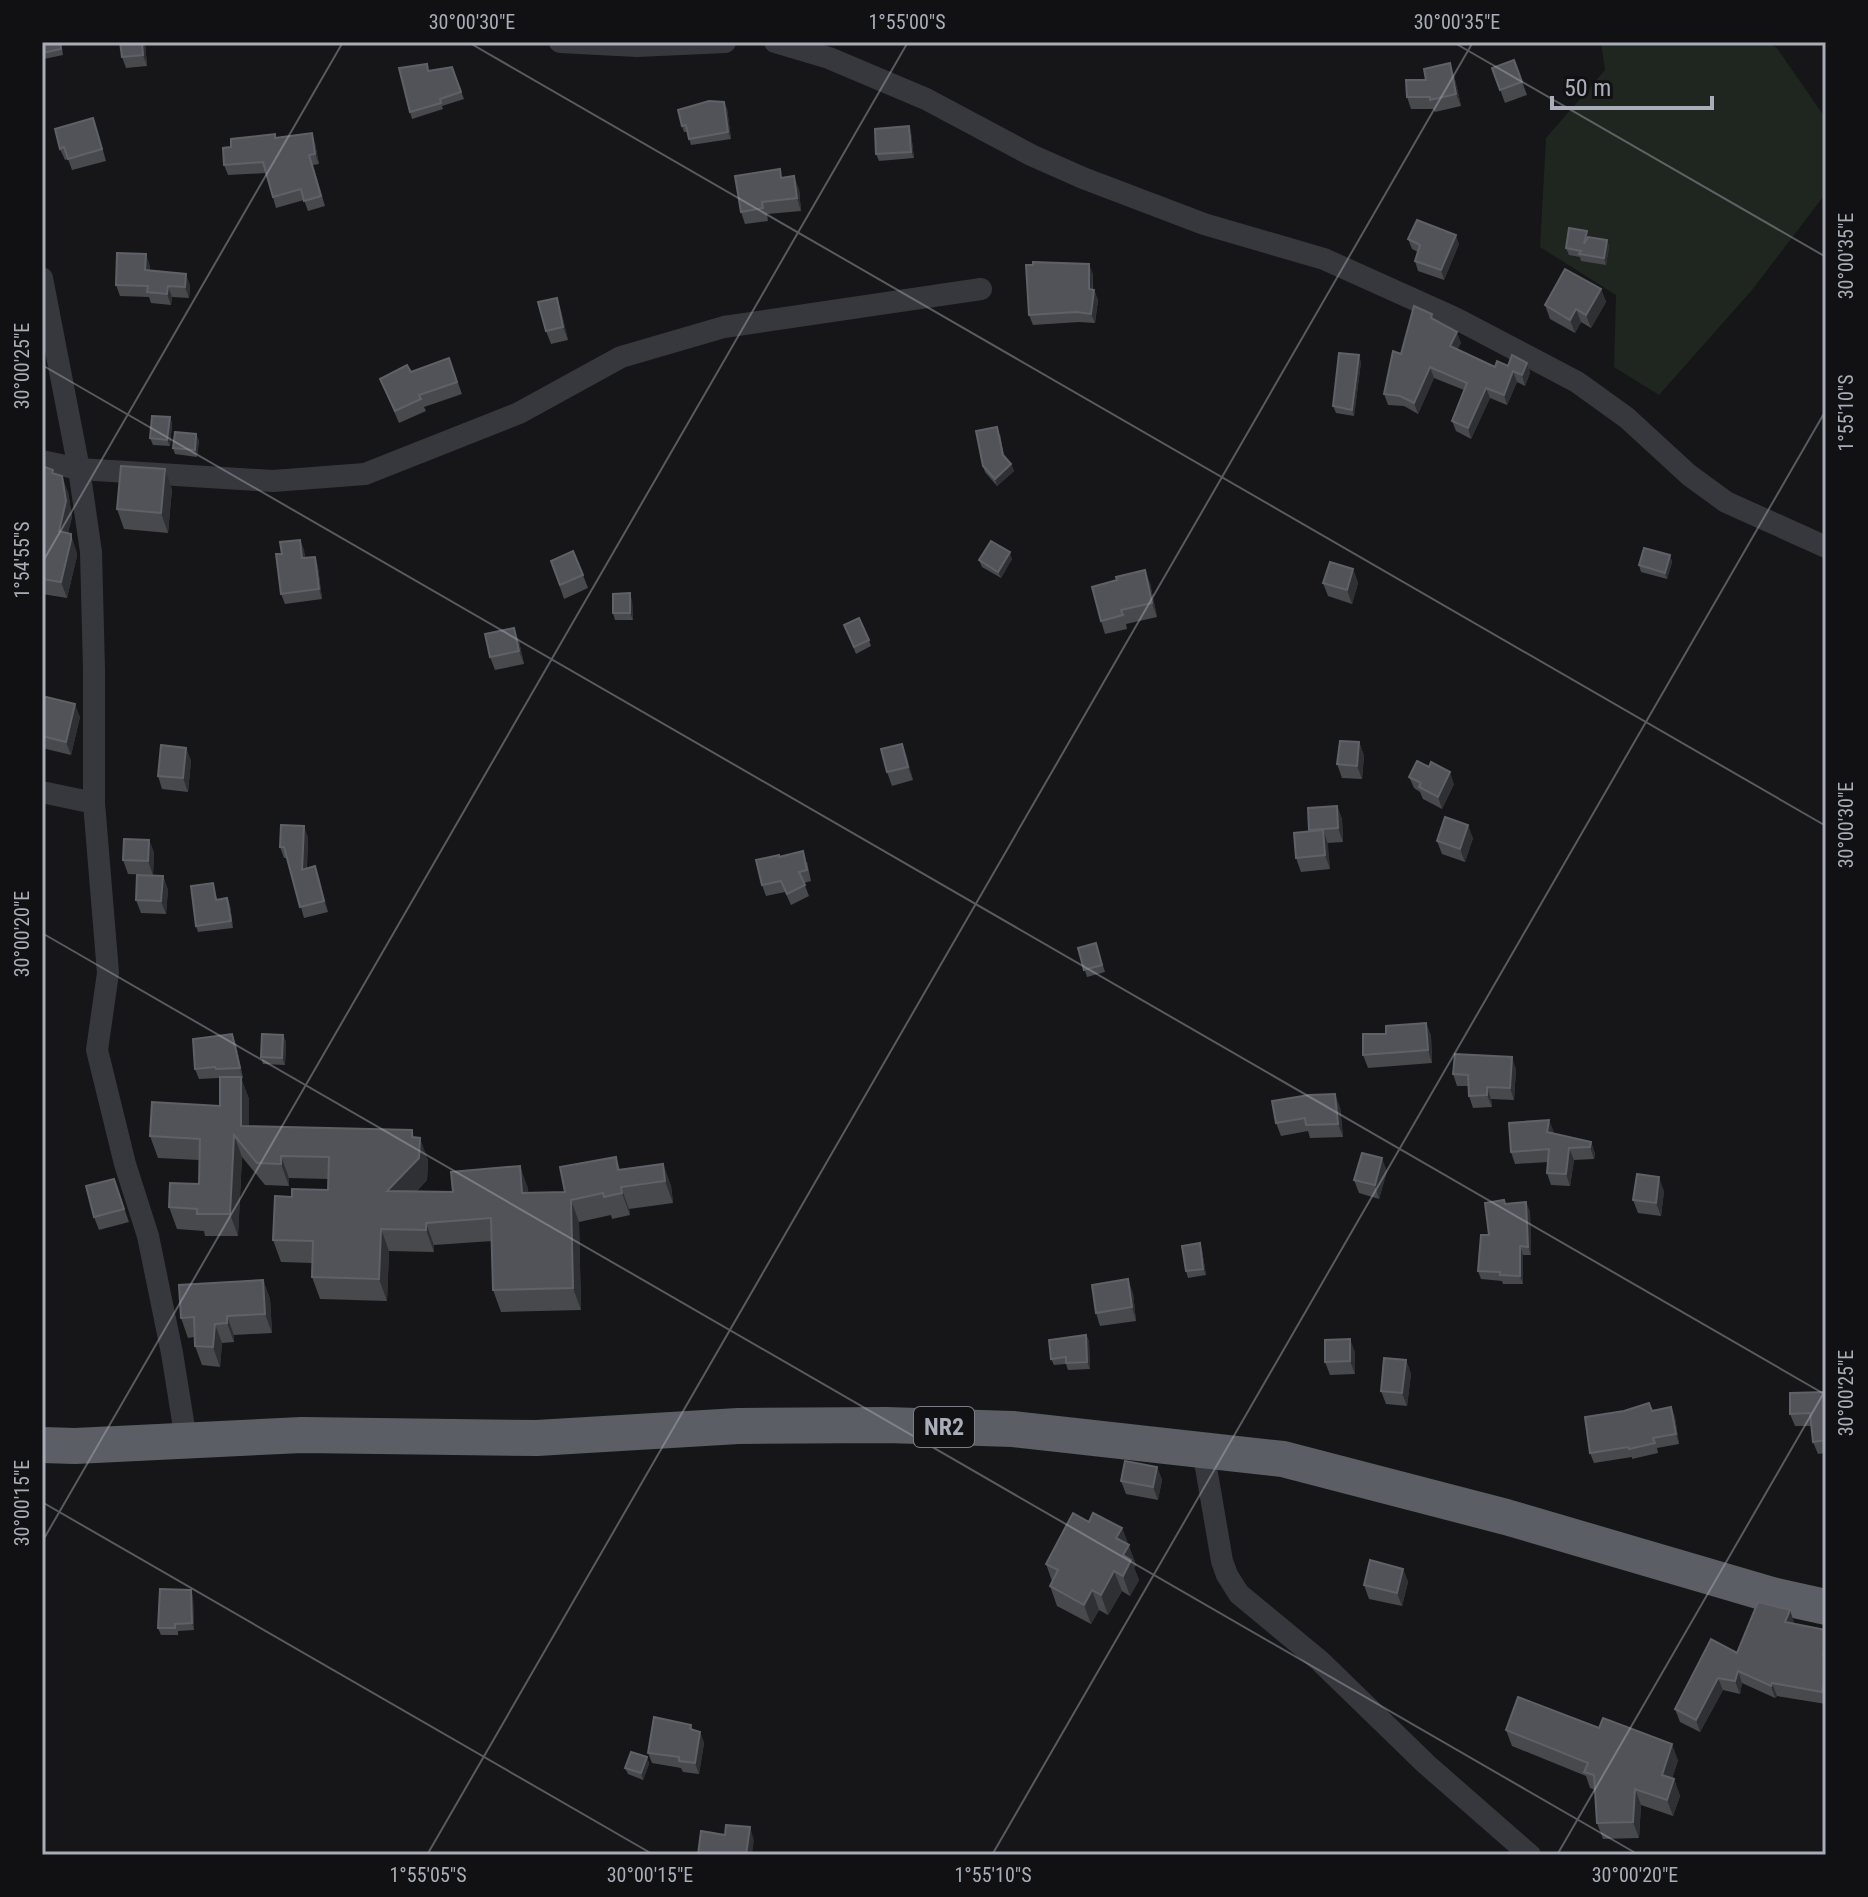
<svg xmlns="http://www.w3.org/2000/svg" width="1868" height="1897" viewBox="0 0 1868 1897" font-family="'Roboto Condensed',sans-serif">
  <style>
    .green { fill: #1e261f }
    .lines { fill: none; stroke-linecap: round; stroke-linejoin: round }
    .minor { stroke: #37383d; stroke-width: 22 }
    .trunk { stroke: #5b5e65; stroke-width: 36 }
    .wall { fill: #47494d }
    .shaded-wall { fill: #2f3033 }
    .building { fill: #525359; stroke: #5f6168; stroke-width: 2 }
    .ticks { fill: none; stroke: #a8adb8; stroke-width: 2; stroke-opacity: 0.45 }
    .labels { text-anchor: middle; stroke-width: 8; stroke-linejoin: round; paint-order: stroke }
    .shield { fill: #111113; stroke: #7b7e86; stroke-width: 2 }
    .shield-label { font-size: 24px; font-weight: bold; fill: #a8adb8 }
    .neatline { fill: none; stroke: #a8adb8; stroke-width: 3 }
    .ticks-label { font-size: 20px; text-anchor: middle; fill: #a8adb8 }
  </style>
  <rect width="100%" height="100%" fill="#161618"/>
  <!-- green -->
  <path class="green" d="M1601,42h166l10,6 49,71v74l-74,97 -93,105 -45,-28 2,-72 -76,-48 6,-109 59,-68z"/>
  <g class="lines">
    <!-- minor -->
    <g class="minor">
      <path d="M560,42l77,4 88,-4"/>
      <path d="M775,42l54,16 97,41 105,56 52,23 121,46 120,35 131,59 122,64 50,36 62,57 37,27 100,45"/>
      <path d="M42,278l37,191 12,83 3,117v134l14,170 -11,77 28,114 23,72 24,117 14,87"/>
      <path d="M42,461l37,8 194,12 92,-7 154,-61 102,-56 103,-30 257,-38"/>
      <path d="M42,792l52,11"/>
      <path d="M1203,1450l19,111 5,14 12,19 81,67 106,103 104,91"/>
    </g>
    <!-- trunk -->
    <path class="trunk" d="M42,1445l33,1 227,-11 235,3 201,-12 148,-1 127,4 270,30 223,58 266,78 54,12"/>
  </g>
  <!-- wall -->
  <g class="wall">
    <path d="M61,42l2,13 -19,4 -2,-6z"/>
    <path d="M120,42h25l2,24 -21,2 -4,-11z"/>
    <path d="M1514,60l13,35 -22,8 -13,-35z"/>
    <path d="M452,67l12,32 -22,7 1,3 -31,10 -2,-7z"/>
    <path d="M1454,75l7,31 -26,6 -2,-3h-22l-4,-12z"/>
    <path d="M727,108l4,31 -40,6 -4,-13h-3l-2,-6z"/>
    <path d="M97,129l9,32 -34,9 -4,-11 -3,1 -5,-11z"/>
    <path d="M911,133l3,25 -35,3 -3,-7z"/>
    <path d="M276,138l39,5 4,21 -6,1 12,41 -17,5 -4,-11 -28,8 -10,-35 -38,2 -4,-10 7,-18z"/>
    <path d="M783,177l16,12 2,22 -34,3 1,7 -23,3 -4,-12z"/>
    <path d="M1589,237l18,3 2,7 -3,18 -25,-4 -1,-4 -11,-2 -3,-7z"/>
    <path d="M1408,239l51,5 -15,36 -26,-9 -3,-10 3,-9 -6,-3z"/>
    <path d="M1033,265l60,9v16h1l4,10 -3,23 -16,-1 -46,3 -4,-10z"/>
    <path d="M150,266v4l40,15 -1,13 -17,-1 -1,8 -20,-2 -2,-6 -29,-1 -4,-11z"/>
    <path d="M1601,289l5,13 -15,26 -10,-6 -6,11 -25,-14 -5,-14z"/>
    <path d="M557,298l4,13 7,29 -17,4 -5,-13z"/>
    <path d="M1434,320l27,23 -4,6 38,18 32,-4 3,10 -5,13 -8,-4 -10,23 -17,-7 -19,41 -15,-8 -4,-10 12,-31 -30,-12 -16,36 -14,-8 -16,-1 -4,-11 17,-40z"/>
    <path d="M449,358l13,36 -38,13 2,4 -27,12 -19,-44 31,-7z"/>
    <path d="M1361,362l-7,54 -18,-3 -3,-7z"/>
    <path d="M170,417l2,7 -2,22 -17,-1 -3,-7z"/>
    <path d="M1000,434l4,23 7,7 3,7 -17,15 -12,-14 -2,-6z"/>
    <path d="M199,440l-2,17 -22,-3 -2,-6z"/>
    <path d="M42,466l13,8 13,18 4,25 -4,16 8,17 1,6 -10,42 -25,-4z"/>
    <path d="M172,489l-4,44 -44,-4 -7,-20z"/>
    <path d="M300,540l4,10 1,8 10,-1 3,10 4,32 -37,5 -4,-10 1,-40z"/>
    <path d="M1670,555l2,7 -5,17 -26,-7 -2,-7z"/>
    <path d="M1012,559l-11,19 -19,-11 -3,-7z"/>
    <path d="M551,561l32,14 5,13 -24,11z"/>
    <path d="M1353,569l5,14 -6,21 -24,-8 -5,-13z"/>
    <path d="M1150,583l7,34 -31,7 1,5 -22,5 -4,-13z"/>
    <path d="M632,600l1,20h-18l-2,-7z"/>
    <path d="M844,625l25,15 2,6 -15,8z"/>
    <path d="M519,641l5,23 -29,6 -5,-13z"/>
    <path d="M42,696l38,21 -9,38 -29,-7z"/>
    <path d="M1359,742l5,14 -2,23 -20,-1 -5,-14z"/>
    <path d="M902,744l11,36 -21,6 -5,-14z"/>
    <path d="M186,748l5,13 -3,31 -26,-3 -4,-13z"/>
    <path d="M1409,777l45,7 -12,25 -19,-10 -3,-7 -6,-4z"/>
    <path d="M1337,806l5,13 1,23 -16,1 3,26 -29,3 -5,-14 14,-26 -1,-2z"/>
    <path d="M308,837l-1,31 8,-2 13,46 -24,6 -17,-60h-3l-4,-11z"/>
    <path d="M1473,838l-8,24 -23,-8 -5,-13z"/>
    <path d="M149,840l5,13 -1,22 -25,-1 -5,-14z"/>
    <path d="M779,857l28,5 4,19 -7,2 5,13 -18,9 -6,-13 -19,4 -4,-11z"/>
    <path d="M163,876l5,14 -2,24 -25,-1 -5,-13z"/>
    <path d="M213,883l4,17 10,-2 3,7 3,23 -35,4 -2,-6z"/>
    <path d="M1096,943l9,29 -18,5 -9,-29z"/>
    <path d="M1426,1023l5,13 1,27 -64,5 -5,-13 23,-21z"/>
    <path d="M283,1035l3,7 -1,23 -22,-1 -2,-7z"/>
    <path d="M236,1044l7,34 -2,1 8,20v27l166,12 13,22 -1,20 -11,12h37l67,-26 8,27 37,-1 51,-35 4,13 43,-6 8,22 2,17 -44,6 1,6 -18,4 -1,-4 -32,7 2,88 -80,2 -8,-22 -1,-49 -58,4v7l-45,-1 -2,50 -67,-2 -8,-22v-14l-31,-1 -8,-22 19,-43 36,-7v-11l-39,-1v8l-24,-1 -23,-28 -4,79h-33l-1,-5 -27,-2 -8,-22 30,-23v-24l-41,-2 -8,-22 70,-30v-26l-1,-2 -20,1 -4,-10z"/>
    <path d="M1516,1069l-2,31 -23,-1 1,8 -19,1 -4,-12 -1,-10h-11l-4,-12z"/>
    <path d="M1340,1107l3,30 -33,1 -2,-7 -27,5 -5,-13z"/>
    <path d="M1554,1132l-1,2 38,8 4,12 -1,5 -20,1 -4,26 -19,-1 -4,-12 1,-11 -33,2 -4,-12z"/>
    <path d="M1387,1171l-8,28 -20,-6 -5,-13z"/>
    <path d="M114,1179l15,43 -30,8 -5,-13z"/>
    <path d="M1664,1191l-3,25 -23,-3 -5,-13z"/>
    <path d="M1506,1204l24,7 1,44h-8v29h-20l-1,-3 -21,-2 -3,-8 11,-36z"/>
    <path d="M1202,1250l4,25 -18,3 -2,-7z"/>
    <path d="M263,1280l7,19 2,34 -38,2v7l-12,1 -2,24 -18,-2 -7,-19 -1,-9 -6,1 -7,-20z"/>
    <path d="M1133,1293l3,28 -36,5 -4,-13z"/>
    <path d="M1086,1335l3,6 1,28 -22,1 -2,-6 -12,1 -3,-6z"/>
    <path d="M1355,1352v22l-25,1 -5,-13z"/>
    <path d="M1406,1360l5,14 -4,32 -21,-2 -5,-13z"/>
    <path d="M1826,1392v61l-8,1 -5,-12 -2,-16h-16l-5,-12z"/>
    <path d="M1671,1407l4,10 4,27 -22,4 1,5 -26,6v-2l-38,6 -4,-10 62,-43z"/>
    <path d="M1157,1467l5,13 -4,20 -32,-6 -5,-13z"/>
    <path d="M1089,1522l33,6 14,37 -2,3 5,12 -9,16 -8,-5 -14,24 -9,-5 -8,14 -34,-18 -7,-20 2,-5 -6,-17z"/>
    <path d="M1403,1569l5,13 -6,24 -33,-7 -5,-14z"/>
    <path d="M193,1597l1,33 -16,1v4h-17l-3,-7z"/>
    <path d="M1794,1622v2l32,6v74l-49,-8 -2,2 -33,-15 -2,11 -17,-4 -23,42 -20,-10 -5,-13 62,-56z"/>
    <path d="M691,1725l2,5 7,2 4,11 -5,31 -16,-2 -2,-4 -29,-5 -4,-10z"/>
    <path d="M1506,1730l172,30 -6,19h2l6,17 -7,20 -32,-11 -2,33 -36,1 -6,-16 -2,-33 -5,-2 -4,-12 -74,-30z"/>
    <path d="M647,1757l2,7 -6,16 -15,-6 -3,-6z"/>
  </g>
  <!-- shaded-wall -->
  <g class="shaded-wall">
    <path d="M142,42h3l2,24 -4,-11z"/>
    <path d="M1450,63l4,12 7,31 -5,-12z"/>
    <path d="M724,102l3,6 4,31 -3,-7z"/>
    <path d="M909,126l2,7 3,25 -3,-6z"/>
    <path d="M312,133l3,10 4,21 -4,-10z"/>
    <path d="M794,176l5,13 2,22 -4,-13z"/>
    <path d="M1456,235l3,9 -15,36 -3,-10z"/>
    <path d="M1607,240l2,7 -3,18 -2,-7z"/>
    <path d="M146,254l4,12 -1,15 -4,-11z"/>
    <path d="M1089,264l4,10 -1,25 -3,-10z"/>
    <path d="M186,274l4,11 -1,13 -4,-11z"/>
    <path d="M168,286l4,11 -1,8 -4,-11z"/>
    <path d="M1601,289l5,13 -15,26 -5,-13z"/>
    <path d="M1094,290l4,10 -3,23 -4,-9z"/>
    <path d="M557,298l4,13 7,29 -5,-13z"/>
    <path d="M1576,309l5,13 -6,11 -5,-13z"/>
    <path d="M1457,332l4,11 -7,13 -4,-10z"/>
    <path d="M1359,355l2,7 -7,54 -2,-6z"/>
    <path d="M1527,363l3,10 -5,13 -3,-11z"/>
    <path d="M1430,367l4,11 -16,36 -4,-11z"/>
    <path d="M1513,371l4,11 -10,23 -3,-10z"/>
    <path d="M1486,388l4,10 -19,41 -3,-11z"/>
    <path d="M170,417l2,7 -2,22 -3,-6z"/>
    <path d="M196,434l3,6 -2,17 -2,-7z"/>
    <path d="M1011,464l3,7 -17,15 -2,-7z"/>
    <path d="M165,469l7,20 -4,44 -7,-20z"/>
    <path d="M62,476l6,16 4,25 -8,30 -5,-16z"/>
    <path d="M71,534l5,16 1,6 -10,42 -6,-16z"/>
    <path d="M300,540l4,10 2,18 -4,-10z"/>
    <path d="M1010,552l2,7 -11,19 -3,-6z"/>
    <path d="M1670,555l2,7 -5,17 -2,-6z"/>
    <path d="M315,557l3,10 4,32 -3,-10z"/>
    <path d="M1353,569l5,14 -6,21 -5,-14z"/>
    <path d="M1145,570l5,13 7,34 -5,-14z"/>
    <path d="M630,593l2,7 1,20 -3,-7z"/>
    <path d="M514,628l5,13 5,23 -5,-13z"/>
    <path d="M75,704l5,13 -9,38 -5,-13z"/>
    <path d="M1359,742l5,14 -2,23 -5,-13z"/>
    <path d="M902,744l5,13 6,23 -5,-13z"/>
    <path d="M186,748l5,13 -3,31 -5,-14z"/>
    <path d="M1450,772l4,12 -12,25 -4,-12z"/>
    <path d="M1337,806l5,13 1,23 -5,-14z"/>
    <path d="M1468,825l5,13 -8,24 -5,-13z"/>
    <path d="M304,826l4,11 -2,43 -4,-10z"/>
    <path d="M1323,830l5,14 2,25 -5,-14z"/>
    <path d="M149,840l5,13 -1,22 -5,-14z"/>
    <path d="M315,866l4,11 9,35 -4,-11z"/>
    <path d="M163,876l5,14 -2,24 -5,-13z"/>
    <path d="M227,898l3,7 3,23 -2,-7z"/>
    <path d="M1426,1023l5,13 1,27 -4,-13z"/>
    <path d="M232,1034l4,10 7,34 -3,-10z"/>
    <path d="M283,1035l3,7 -1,23 -3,-7z"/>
    <path d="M1512,1057l4,12 -2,31 -4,-12z"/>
    <path d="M241,1077l8,22v49l-8,-22z"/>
    <path d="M1487,1087l4,12 1,8 -5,-12z"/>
    <path d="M1335,1094l5,13 3,30 -5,-13z"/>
    <path d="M1549,1120l5,12 -2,12 -5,-12z"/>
    <path d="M412,1130l7,20 1,-12 8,22 -1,20 -32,33 -8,-22 25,-54z"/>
    <path d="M234,1135l8,22 -4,79 -8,-22z"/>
    <path d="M1591,1142l4,12 -1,5 -4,-12z"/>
    <path d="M1569,1148l5,12 -4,26 -4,-12z"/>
    <path d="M281,1156l8,22v8l-8,-22z"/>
    <path d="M1382,1158l5,13 -8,28 -4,-14z"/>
    <path d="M663,1164l8,22 2,17 -8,-22z"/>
    <path d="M520,1166l8,22 2,27 -8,-22z"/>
    <path d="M1659,1177l5,14 -3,25 -5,-13z"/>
    <path d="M621,1187l8,22 1,6 -8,-22z"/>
    <path d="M571,1200l8,22 2,88 -8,-22z"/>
    <path d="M1526,1202l4,9 1,44 -3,-8z"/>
    <path d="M426,1223l8,22v7l-8,-22z"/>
    <path d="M381,1229l8,22 -2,50 -8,-22z"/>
    <path d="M1200,1243l2,7 4,25 -3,-6z"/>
    <path d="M1520,1246l3,9v29l-3,-8z"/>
    <path d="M1128,1279l5,14 3,28 -4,-14z"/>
    <path d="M263,1280l7,19 2,34 -7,-19z"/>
    <path d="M227,1316l7,19v7l-7,-19z"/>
    <path d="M215,1324l7,19 -2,24 -7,-20z"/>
    <path d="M1086,1335l3,6 1,28 -3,-7z"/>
    <path d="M1350,1339l5,13v22l-5,-13z"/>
    <path d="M1406,1360l5,14 -4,32 -5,-13z"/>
    <path d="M1671,1407l4,10 4,27 -3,-10z"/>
    <path d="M1157,1467l5,13 -4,20 -5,-13z"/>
    <path d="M1122,1528l14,37 -2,3 5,12 -9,16 -7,-20 -7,-38z"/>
    <path d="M1403,1569l5,13 -6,24 -5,-13z"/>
    <path d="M1114,1571l8,20 -14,24 -7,-20z"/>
    <path d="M191,1590l2,7 1,33 -2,-7z"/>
    <path d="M1092,1590l7,20 -8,14 -7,-19z"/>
    <path d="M1790,1610l4,12 -5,12 -4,-12z"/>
    <path d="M1738,1671l4,12 -2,11 -5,-13z"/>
    <path d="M1826,1676v27l-4,-11z"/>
    <path d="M1718,1678l5,12 -23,42 -4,-12z"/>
    <path d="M1772,1683l5,13 -2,2 -4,-12z"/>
    <path d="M700,1732l4,11 -5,31 -4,-11z"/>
    <path d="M1672,1744l6,16 -10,32 -6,-17z"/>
    <path d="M647,1757l2,7 -6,16 -2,-7z"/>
    <path d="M1674,1779l6,17 -7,20 -6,-16z"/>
    <path d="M1635,1789l6,16 -2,33 -6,-16z"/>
    <path d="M750,1827l4,13 -2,15h-6z"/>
  </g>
  <!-- building -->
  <g class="building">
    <path d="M42,42h18l1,7 -19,4z"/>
    <path d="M120,42h22l1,13 -21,2z"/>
    <path d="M1514,60l8,22 -22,8 -8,-22z"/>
    <path d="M1450,63l6,31 -26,6v-3h-23l-1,-17h20l-2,-11z"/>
    <path d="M427,64l1,7 24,-4 9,25 -21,7 1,4 -31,9 -11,-44z"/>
    <path d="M709,101l15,1 4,30 -39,7 -3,-14 -4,1 -4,-16z"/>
    <path d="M93,118l9,31 -34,10 -4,-12 -4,2 -5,-20z"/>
    <path d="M909,126l2,26 -35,2 -1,-25z"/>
    <path d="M312,133l3,21 -6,1 12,41 -17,5 -3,-12 -28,8 -10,-35 -39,3 -1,-17 8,-1v-8l44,-5v4z"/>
    <path d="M780,169l1,9 13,-2 3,22 -35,4 1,6 -22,4 -6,-36z"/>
    <path d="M1417,220l39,15 -15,35 -26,-9 5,-16 -12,-6z"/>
    <path d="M1569,228l18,3 -3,13 4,-7 19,3 -3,18 -25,-4 2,-3 -15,-3z"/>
    <path d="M117,253l29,1 -1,16 41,4 -1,13 -17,-1 -1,8 -20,-2 1,-6 -32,-1z"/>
    <path d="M1033,262l56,2v25l5,1 -3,24 -15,-2 -47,3 -3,-50h7z"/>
    <path d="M1565,269l36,20 -15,26 -10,-6 -6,11 -25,-15z"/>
    <path d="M557,298l6,29 -17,4 -8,-29z"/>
    <path d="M1414,306l18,8 -1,4 26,14 -7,14 45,21 2,-6 11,5 4,-11 15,8 -5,12 -9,-4 -9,24 -18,-7 -18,40 -16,-7 15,-38 -37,-16 -16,36 -14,-7 -16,-2 9,-43 8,3z"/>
    <path d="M1339,353l20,2 -7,55 -19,-4z"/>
    <path d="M449,358l8,24 -38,13 2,4 -26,12 -15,-32 27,-14 4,7z"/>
    <path d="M152,416l18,1 -3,23 -17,-2z"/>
    <path d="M997,427l6,28 8,9 -16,15 -12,-13 -7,-35z"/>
    <path d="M175,432l21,2 -1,16 -22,-2z"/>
    <path d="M42,466l11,4 -1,3 10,3 4,25 -7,30 12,3v6l-10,42 -19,-3z"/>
    <path d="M121,466l44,3 -4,44 -44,-4z"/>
    <path d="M300,540l2,18 13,-1 4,32 -38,5 -5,-40h6l-2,-12z"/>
    <path d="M991,541l19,11 -12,20 -19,-12z"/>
    <path d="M1644,548l26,7 -5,18 -26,-8z"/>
    <path d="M573,551l10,24 -23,10 -9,-24z"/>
    <path d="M1330,562l23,7 -6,21 -24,-7z"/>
    <path d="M1145,570l7,33 -31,7 2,5 -22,6 -9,-34 25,-7 -1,-3z"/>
    <path d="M630,593v20h-17v-19z"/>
    <path d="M859,618l10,22 -15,7 -10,-22z"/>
    <path d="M514,628l5,23 -29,6 -5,-23z"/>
    <path d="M42,696l33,8 -9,38 -24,-6z"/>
    <path d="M1340,741l19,1 -2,24 -20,-2z"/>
    <path d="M902,744l6,23 -21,5 -6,-23z"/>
    <path d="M161,745l25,3 -3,30 -25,-2z"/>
    <path d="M1417,761l12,6 2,-5 19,10 -12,25 -19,-10 2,-4 -12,-6z"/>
    <path d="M1337,806l1,22 -29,2 -1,-22z"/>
    <path d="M1445,817l23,8 -8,24 -23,-8z"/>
    <path d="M281,825l23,1 -2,44 13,-4 9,35 -24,6 -16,-60h-4z"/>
    <path d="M1323,830l2,25 -29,3 -2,-25z"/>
    <path d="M124,839l25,1 -1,21 -25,-1z"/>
    <path d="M803,851l4,19 -8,2 6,13 -18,9 -6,-13 -19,4 -6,-25 23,-5v2z"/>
    <path d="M137,875l26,1 -2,25 -25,-1z"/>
    <path d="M213,883l3,17 11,-2 4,23 -35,5 -5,-40z"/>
    <path d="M1096,943l6,22 -18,5 -6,-22z"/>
    <path d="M1426,1023l2,27 -65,5v-21h23v-8z"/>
    <path d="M232,1034l8,34 -24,1 -1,-2 -20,2 -2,-30z"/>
    <path d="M262,1034l21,1 -1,23 -21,-1z"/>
    <path d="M1455,1054l57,3 -2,31 -23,-1v8l-18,1 -1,-21 -15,-1z"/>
    <path d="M220,1077h21v49l171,4v7l8,1 -1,20 -32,33 66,1 -2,-20 69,-6 2,27 43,-1 -5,-25 56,-10 2,13 45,-6 2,17 -44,6 1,6 -18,4 -1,-4 -32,7 2,88 -80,2 -2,-72 -65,5v7l-45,-1 -2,50 -67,-2 1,-36 -40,-1 2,-44 17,1v-8l36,1 1,-33 -48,-1v8l-24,-1 -23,-28 -4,79h-33v-5l-28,-2 1,-24 29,1 1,-45 -50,-3 2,-34 68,4z"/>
    <path d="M1335,1094l3,30 -32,1 -1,-7 -29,5 -4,-22 37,-6z"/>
    <path d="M1549,1120l-2,12 44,10 -1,5 -21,1 -3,26 -19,-1 2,-24 -38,3 -2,-29z"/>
    <path d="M1362,1153l20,5 -7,27 -21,-5z"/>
    <path d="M1637,1174l22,3 -3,26 -23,-3z"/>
    <path d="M114,1179l10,30 -30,8 -8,-31z"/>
    <path d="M1504,1200l1,4 21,-2 2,45 -8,-1v30l-20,-1v-3l-22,-1 3,-36h8l-4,-32z"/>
    <path d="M1200,1243l3,26 -17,2 -4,-25z"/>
    <path d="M1128,1279l4,28 -36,6 -4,-28z"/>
    <path d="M263,1280l2,34 -38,2v7l-12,1 -2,23 -18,-1 -1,-29 -13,1 -2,-33z"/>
    <path d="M1086,1335l1,27 -21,1v-6l-15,2 -2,-19z"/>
    <path d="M1350,1339v22l-25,1v-22z"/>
    <path d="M1384,1358l22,2 -4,33 -21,-2z"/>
    <path d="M1826,1392v48l-13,2 -3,-29 -20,1v-21z"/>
    <path d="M1649,1403l3,8 19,-4 5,27 -23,4 2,5 -26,6 -1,-2 -38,6 -5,-36 39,-6z"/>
    <path d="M1125,1461l32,6 -4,20 -32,-6z"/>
    <path d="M1073,1513l16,9 4,-9 29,15 -6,10 13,7 -6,10 8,5 -8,16 -9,-5 -13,24 -9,-5 -8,15 -34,-19 8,-16 -12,-6z"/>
    <path d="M1370,1560l33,9 -6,24 -33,-8z"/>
    <path d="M160,1589l31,1 1,33 -17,1v4h-17z"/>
    <path d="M1758,1602l32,8 -5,12 41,8v11l-3,15 3,1v19l-4,16 -50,-9 -1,3 -33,-15 -3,10 -17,-3 -22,42 -21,-11 36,-70 26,14z"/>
    <path d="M1518,1697l81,31 4,-10 69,26 -10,31 12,4 -7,21 -32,-11 -2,33 -36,1 -3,-48 -10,-3 4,-9 -82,-33z"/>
    <path d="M654,1717l37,8 -1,4 10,3 -5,31 -16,-2v-4l-31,-4z"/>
    <path d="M631,1752l16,5 -6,16 -16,-5z"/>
    <path d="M726,1825l24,2 -4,28h-48l3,-24 24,4z"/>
  </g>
  <!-- ticks -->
  <path class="ticks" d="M468,42l1358,784M1453,42l373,215M42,365l1784,1030M42,563l301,-521M42,933l1597,922M42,1502l612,353M42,1542l866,-1500M427,1855l1046,-1813M992,1855l834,-1445M1557,1855l269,-466"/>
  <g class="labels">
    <!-- shield labels -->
    <rect class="shield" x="914" y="1407" width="60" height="40" rx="6"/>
    <g class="shield-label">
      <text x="944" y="1435">NR2</text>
    </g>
  </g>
  <!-- border -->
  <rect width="1868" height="1897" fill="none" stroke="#111113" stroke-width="88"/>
  <!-- scale -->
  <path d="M1552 96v12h160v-12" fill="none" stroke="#a8adb8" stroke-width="4"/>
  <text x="1564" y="96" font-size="24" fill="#a8adb8" stroke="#111113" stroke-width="6" paint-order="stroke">50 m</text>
  <rect x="44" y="44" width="1780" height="1809" class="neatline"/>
  <g class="ticks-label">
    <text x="472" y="29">30°00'30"E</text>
    <text x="907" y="29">1°55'00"S</text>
    <text x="1457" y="29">30°00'35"E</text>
    <text transform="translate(1846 256) rotate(-90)" y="7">30°00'35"E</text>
    <text transform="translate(22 366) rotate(-90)" y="7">30°00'25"E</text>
    <text transform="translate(1846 413) rotate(-90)" y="7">1°55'10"S</text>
    <text transform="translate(22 560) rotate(-90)" y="7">1°54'55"S</text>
    <text transform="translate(1846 825) rotate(-90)" y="7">30°00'30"E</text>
    <text transform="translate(22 934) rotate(-90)" y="7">30°00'20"E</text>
    <text transform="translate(1846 1393) rotate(-90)" y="7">30°00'25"E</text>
    <text transform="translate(22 1503) rotate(-90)" y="7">30°00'15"E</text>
    <text x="428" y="1882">1°55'05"S</text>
    <text x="650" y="1882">30°00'15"E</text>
    <text x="993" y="1882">1°55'10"S</text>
    <text x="1635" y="1882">30°00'20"E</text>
  </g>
</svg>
